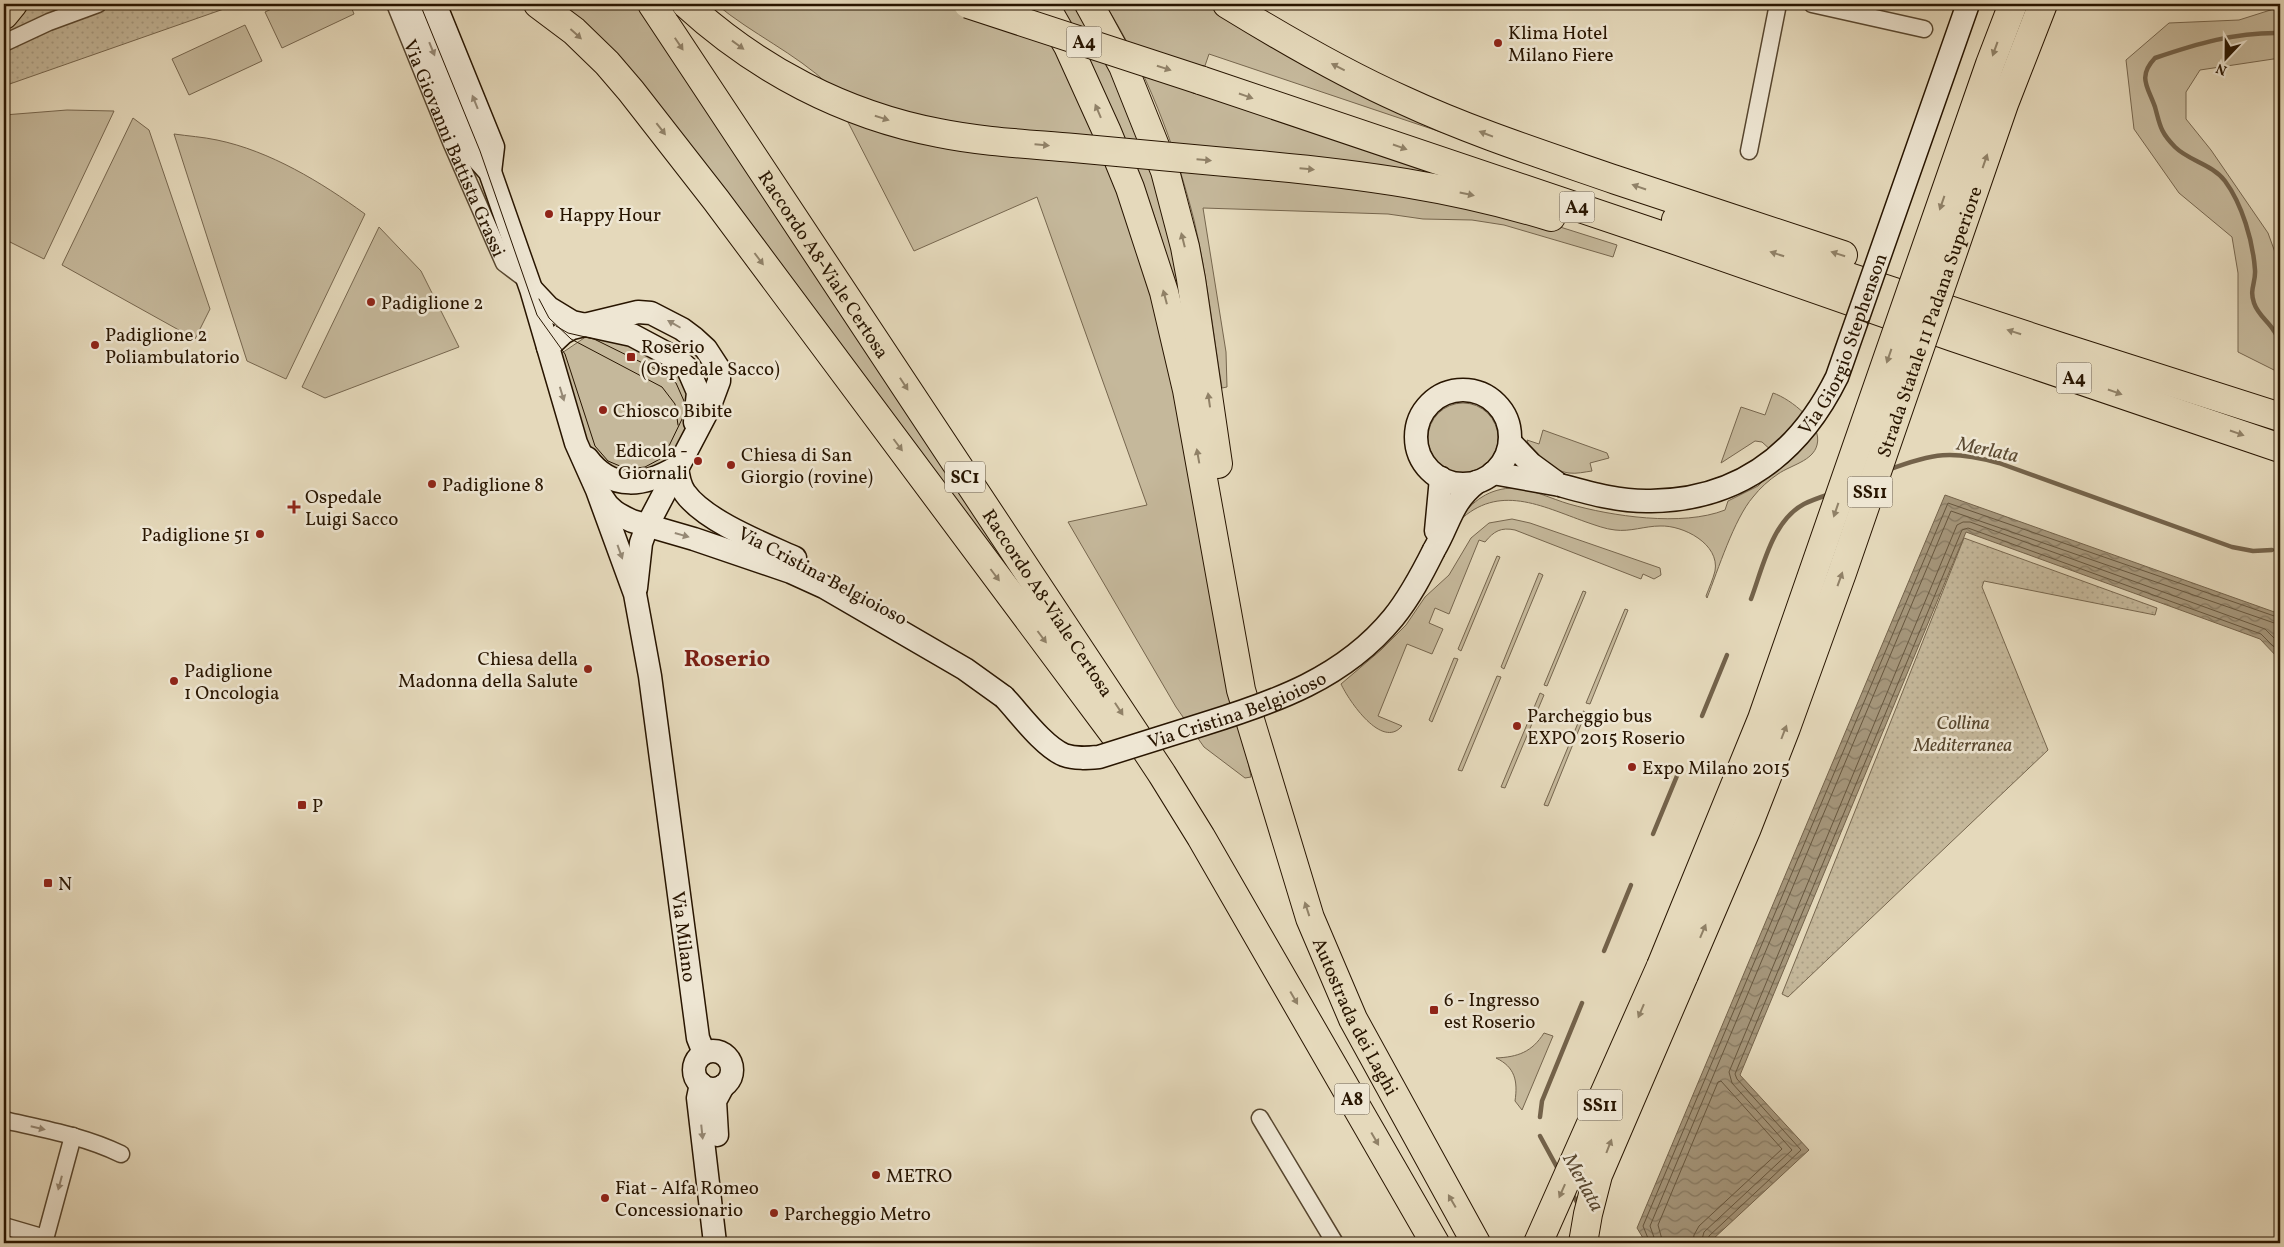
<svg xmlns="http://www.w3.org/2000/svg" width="2284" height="1247" viewBox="0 0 2284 1247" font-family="Vollkorn,serif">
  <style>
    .green { fill: #c5b89b; stroke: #76664e }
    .garden { fill: url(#garden-dots); stroke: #76664e }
    .water { fill: url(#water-waves); stroke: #73624a }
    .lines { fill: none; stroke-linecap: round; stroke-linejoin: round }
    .shore { stroke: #66563e; stroke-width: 1 }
    .stream { stroke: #73624a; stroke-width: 4.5 }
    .street-casing { stroke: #57462f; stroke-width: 19 }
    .secondary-casing { stroke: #281500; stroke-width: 25 }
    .highway-casing { stroke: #281500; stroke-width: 30 }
    .street { stroke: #eee6d3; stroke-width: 16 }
    .secondary { stroke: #eee6d3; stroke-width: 22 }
    .highway { stroke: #e5d9bb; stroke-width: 28 }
    .tram { stroke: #281500; stroke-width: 1 }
    .secondary-bridge-casing { stroke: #281500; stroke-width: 25; stroke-linecap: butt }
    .highway-bridge-casing { stroke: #281500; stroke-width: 30; stroke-linecap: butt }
    .secondary-bridge { stroke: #eee6d3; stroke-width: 22 }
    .highway-bridge { stroke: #e5d9bb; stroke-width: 28 }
    .oneway { fill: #908167 }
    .oneway2 { fill: #958874 }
    .poi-dot { fill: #8f2418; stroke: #eee6d3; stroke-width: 2 }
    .labels { text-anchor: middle; stroke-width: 5; stroke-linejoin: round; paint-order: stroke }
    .shield { fill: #eee6d3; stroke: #63543f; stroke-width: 1 }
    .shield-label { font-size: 18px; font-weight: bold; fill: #281500 }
    .poi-label { font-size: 19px; fill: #281500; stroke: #eee6d3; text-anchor: start }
    .street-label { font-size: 19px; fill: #281500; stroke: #eee6d3 }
    .park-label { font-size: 19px; font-style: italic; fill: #57462e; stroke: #eee6d3 }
    .water-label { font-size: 20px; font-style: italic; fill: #5a4931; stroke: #eee6d3 }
    .district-label { font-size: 24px; font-weight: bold; fill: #7a1f14; stroke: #eee6d3 }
  </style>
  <defs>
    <pattern id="garden-dots" width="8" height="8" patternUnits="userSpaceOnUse" patternTransform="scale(1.25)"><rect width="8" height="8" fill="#c5b89b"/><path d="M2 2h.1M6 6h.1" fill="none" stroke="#a99d84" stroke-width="1.8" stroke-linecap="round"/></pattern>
    <pattern id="water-waves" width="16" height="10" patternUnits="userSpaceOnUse" patternTransform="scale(1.25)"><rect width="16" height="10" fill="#a5967b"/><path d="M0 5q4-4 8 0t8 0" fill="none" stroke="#867962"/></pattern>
  </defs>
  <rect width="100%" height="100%" fill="#e5d9bb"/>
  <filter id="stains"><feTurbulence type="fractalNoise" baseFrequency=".004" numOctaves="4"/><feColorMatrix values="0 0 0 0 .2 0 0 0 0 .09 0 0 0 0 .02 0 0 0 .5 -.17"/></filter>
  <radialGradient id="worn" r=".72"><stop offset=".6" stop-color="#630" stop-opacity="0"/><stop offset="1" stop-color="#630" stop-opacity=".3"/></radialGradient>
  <!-- green -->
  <g class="green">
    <path d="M282,4h68l4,10 -72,34 -17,-36z"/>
    <path d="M551,4h85l420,630z"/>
    <path d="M716,4h224l16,5 2,-5h75l69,137 69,219 80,417 -6,1 -41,-31 -28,-40 -108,-185 79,-17 -110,-308 -123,54 -85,-166c-34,-32 -77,-51 -113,-81z"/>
    <path d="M1059,4h19l61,126 46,161 -4,22c-11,-50 -26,-99 -45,-147 -23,-55 -51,-108 -77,-162z"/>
    <path d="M1105,4h107l315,157 -318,-107 -12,35 318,108 -152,-12 175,35 79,25 -4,12 -109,-32 -32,-5 -49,-1 -35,-5 -185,-6 23,144 1,35 -5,1c-9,-56 -15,-113 -28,-168 -19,-75 -48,-151 -89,-216z"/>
    <path d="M2280,7v51l-80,12 -14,22v27l25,31 57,83 12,33v107l-42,-21v-79l-6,-36 -53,-44 -45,-64 -8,-69 43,-37 70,-3z"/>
    <path d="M245,25l17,36 -73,34 -17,-36z"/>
    <path d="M67,110l47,1 -70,148 -40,-20v-124z"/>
    <path d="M133,118l16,12 61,179 -15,30 -133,-74z"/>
    <path d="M174,134c14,2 29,3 43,6 53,11 104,42 148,74l-79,165 -39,-18z"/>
    <path d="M379,227l42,44 38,76 -134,51 -23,-11z"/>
    <path d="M590,334l20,2 55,28 11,10 13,21v29l-20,36 -8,7 -41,8 -29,-22 -35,-96z"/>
    <path d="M1773,393c18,6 50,31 44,52 -4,16 -26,20 -39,29 -9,6 -18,14 -25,23 -19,22 -35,73 -46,101l-1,-2c3,-8 7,-17 9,-25 5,-27 -32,-46 -55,-45 -15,0 -30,6 -45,4 -10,-1 -20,-5 -29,-8 -45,-16 -87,-39 -127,-1 12,-20 31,-33 55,-33 18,1 38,11 55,16 42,12 113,23 156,6l3,-9 30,-15 13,-13 2,-21 -11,-10 -7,-1 -34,22 20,-56 24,8z"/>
    <circle cx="1463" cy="438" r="35"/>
    <path d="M1543,430l64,23 2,5 -19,5 2,8c-8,1 -15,3 -23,2 -16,-2 -38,-18 -42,-33l12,4z"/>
    <path d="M1512,519l18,4 130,45 1,7 -7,4 -11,-5 -2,5 -126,-49c-14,-3 -21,1 -30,12l-6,-2 -30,74 -14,-6 -6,15 14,6 -11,25 -25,-10 -29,72 24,10c-20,24 -53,-25 -61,-42l40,-34 25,-25 19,-28 24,-22 22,-37 18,-15z"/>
    <path d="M1497,556l3,1 -39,94 -3,-2z"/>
    <path d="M1539,573l4,2 -39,94 -3,-2z"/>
    <path d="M1583,591l3,1 -39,94 -3,-1z"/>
    <path d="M1625,609l3,1 -38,94 -4,-1z"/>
    <path d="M1454,658l4,1 -26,63 -3,-2z"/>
    <path d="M1497,676l4,1 -39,94 -4,-1z"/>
    <path d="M1540,693l4,2 -39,93 -4,-1z"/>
    <path d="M1583,711l3,1 -38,94 -4,-1z"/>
    <path d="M1544,1033l9,3 -31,74 -7,-9c3,-20 0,-34 -19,-43 22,-1 36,-6 48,-25z"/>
  </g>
  <!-- garden -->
  <g class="garden">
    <path d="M25,4h53l-34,11 -20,15 -20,6v-8z"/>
    <path d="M116,4h122l-234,82v-41z"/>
    <path d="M1964,538l193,70 -2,7 -171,-34 -2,6 66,163 -260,247 -6,-3z"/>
  </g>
  <!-- water -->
  <path class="water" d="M1945,495l335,119v46l-20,-21 -294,-107 -226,543 69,75 -97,90 2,3h-68l-9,-15z"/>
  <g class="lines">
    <!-- shore -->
    <g class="shore">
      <path d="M1650,1243l-7,-17 305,-723 332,115"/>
      <path d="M1656,1243l-6,-17 301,-715 329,114"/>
      <path d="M1663,1243l-5,-18 60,-143 3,-1 61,68 -83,77 -5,9 -1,8"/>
      <path d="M1701,1243l3,-11 88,-82 -60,-67 -3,-11 228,-547 6,-3h7l254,92 41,15 15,15"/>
      <path d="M1708,1243l1,-7 92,-86 -64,-71 -2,-5 227,-544 6,-2 293,106 19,19"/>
    </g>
    <!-- stream -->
    <g class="stream">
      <path d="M2280,33c-44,-1 -84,11 -125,25 -18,19 -7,29 0,49 5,18 5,25 20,40 14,14 37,17 50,34 17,23 28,60 30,89 1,13 -6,19 -1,33 4,12 14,18 20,28 3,4 4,9 6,14"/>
      <path d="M1888,470c45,-17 64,-20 111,-7l233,84 21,4 19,-1"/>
      <path d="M1751,599c12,-32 21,-78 53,-95 8,-4 17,-7 26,-10"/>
      <path d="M1702,716l25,-61"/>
      <path d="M1653,834l26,-63"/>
      <path d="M1604,951l27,-66"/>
      <path d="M1540,1117l2,-16 40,-98"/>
      <path d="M1540,1136l19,35"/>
      <path d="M1571,1192l9,15"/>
      <path d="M1595,1234l5,9"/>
    </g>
    <defs>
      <g id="street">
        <path id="s1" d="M395,4l56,138 53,121 24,18"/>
        <path d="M1812,4l112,25"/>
        <path d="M4,43l45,-21 49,-18"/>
        <path d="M1749,151l29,-147"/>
        <path d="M1260,1118l75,125"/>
        <path d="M4,1120c39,9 80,16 117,34"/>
        <path d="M4,1226l41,12"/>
        <path d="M44,1243l29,-107"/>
      </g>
      <g id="secondary">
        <path id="s2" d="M413,4l60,149 17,19 41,117 45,154 21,47 38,104 15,82 48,362 6,15"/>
        <path d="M435,4l58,143 -3,25"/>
        <path d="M533,291l16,17 23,14 60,13 45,24 11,10 10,23 -3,30"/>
        <path d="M548,347l15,-14 9,-5 66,-16 13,1 31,16 12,9 12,11 13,20v12l-10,27 -62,118 -6,17 -5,45"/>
        <circle cx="1463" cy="437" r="47"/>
        <path d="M1510,442l21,22 26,19"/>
        <path d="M587,458c25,34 58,28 90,9"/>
        <path d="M677,467c1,9 2,18 8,26 20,28 79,51 110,65"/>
        <path d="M1493,473l67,12"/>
        <path d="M602,497c7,13 17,18 30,24l62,18 97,33 33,15 141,82 39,28"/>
        <path d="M1436,531l5,-53"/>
        <path d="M1434,550c16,-27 17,-48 43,-68"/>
        <circle cx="713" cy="1070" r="19"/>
        <path d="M701,1084l-3,14 17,145"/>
        <path d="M717,1135l-2,-34 8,-15"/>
      </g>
      <g id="highway">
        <path d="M538,4l36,27 33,32 24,28 85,109 401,538"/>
        <path id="s3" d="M652,4l510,770 39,63 234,406"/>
        <path id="s4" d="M1044,4l24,42 39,86 23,56 34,104 23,98 54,300 69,228 43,101 123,224"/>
        <path d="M1089,4l34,62 42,105 20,76 6,32 27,185"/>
        <path d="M1227,4c57,35 115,69 176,96 69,32 141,55 213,80 76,25 151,50 227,75"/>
        <path d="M4,15l9,-11"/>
        <path d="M1200,80l472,159 281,98 327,111"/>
        <path d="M1258,165c100,9 197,22 293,52"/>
        <path d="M1676,220l385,127 219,70"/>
        <path d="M1538,1243l123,-277"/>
        <path d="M1583,1243l5,-29 10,-39 86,-200"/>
      </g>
    </defs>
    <!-- street casing -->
    <use href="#street" class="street-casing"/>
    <!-- secondary casing -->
    <use href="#secondary" class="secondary-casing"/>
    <!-- highway casing -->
    <use href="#highway" class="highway-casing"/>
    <!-- street -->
    <use href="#street" class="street"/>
    <!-- secondary -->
    <use href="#secondary" class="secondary"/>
    <!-- highway -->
    <use href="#highway" class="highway"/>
    <!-- tram -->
    <g class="tram">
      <path d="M420,4l60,147 57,164 28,39 30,92 13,15 19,8 18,-2 15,-8 7,-9 17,-35v-14l-8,-18 -13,-10 -69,-34 -26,-6 -12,-7"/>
      <path d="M539,299l10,19 22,21 91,48 13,17 3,21"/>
    </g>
    <defs>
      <g id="secondary-bridge">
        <path id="s5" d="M1560,485c29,8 60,17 91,16 87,-1 148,-47 186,-124l131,-373"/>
        <path id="s6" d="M1004,697c16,17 39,49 60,58 11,4 23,3 35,2 35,-11 70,-22 105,-33 71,-22 140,-46 189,-106 17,-21 29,-44 41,-68"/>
      </g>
      <g id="highway-bridge">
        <path d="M686,4c71,65 158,111 253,129 44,9 90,11 135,15 61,6 123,11 184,17"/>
        <path d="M968,4l232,76"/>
        <path d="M1661,966l101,-247 228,-655 23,-60"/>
        <path id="s7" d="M1684,975l63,-147 39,-100 56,-155 162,-469 39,-100"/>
      </g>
    </defs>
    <!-- secondary-bridge casing -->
    <use href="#secondary-bridge" class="secondary-bridge-casing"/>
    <!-- highway-bridge casing -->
    <use href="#highway-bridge" class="highway-bridge-casing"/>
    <!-- secondary-bridge -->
    <use href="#secondary-bridge" class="secondary-bridge"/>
    <!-- highway-bridge -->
    <use href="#highway-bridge" class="highway-bridge"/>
  </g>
  <!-- one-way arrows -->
  <defs><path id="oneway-solid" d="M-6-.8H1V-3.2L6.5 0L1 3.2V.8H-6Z" transform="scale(1.25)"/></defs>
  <g class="oneway">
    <use href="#oneway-solid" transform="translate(576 34) rotate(42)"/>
    <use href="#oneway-solid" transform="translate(679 44) rotate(56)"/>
    <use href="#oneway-solid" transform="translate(738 45) rotate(36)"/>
    <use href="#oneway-solid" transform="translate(1995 49) rotate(110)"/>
    <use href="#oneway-solid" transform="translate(1338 67) rotate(-153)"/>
    <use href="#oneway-solid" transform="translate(1164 68) rotate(18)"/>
    <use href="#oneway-solid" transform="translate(1246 96) rotate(19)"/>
    <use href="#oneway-solid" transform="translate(1098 111) rotate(-113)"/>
    <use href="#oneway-solid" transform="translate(882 118) rotate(17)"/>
    <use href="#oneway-solid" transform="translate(661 129) rotate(52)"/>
    <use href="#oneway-solid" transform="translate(1486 134) rotate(-159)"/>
    <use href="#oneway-solid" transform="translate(1042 145) rotate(5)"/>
    <use href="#oneway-solid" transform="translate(1400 147) rotate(19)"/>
    <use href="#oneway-solid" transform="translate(1204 160) rotate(5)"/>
    <use href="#oneway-solid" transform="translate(1985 161) rotate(-71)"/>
    <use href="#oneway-solid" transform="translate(1307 169) rotate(5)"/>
    <use href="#oneway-solid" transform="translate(1639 187) rotate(-161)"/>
    <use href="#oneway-solid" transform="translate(1467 194) rotate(12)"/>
    <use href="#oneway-solid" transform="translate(1942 203) rotate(109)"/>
    <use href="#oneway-solid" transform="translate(1183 240) rotate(-104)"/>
    <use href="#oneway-solid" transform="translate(1777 254) rotate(-162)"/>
    <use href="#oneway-solid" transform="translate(1838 254) rotate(-162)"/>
    <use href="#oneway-solid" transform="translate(759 259) rotate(53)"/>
    <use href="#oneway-solid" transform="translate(1165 297) rotate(-105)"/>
    <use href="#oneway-solid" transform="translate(2014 332) rotate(-162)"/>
    <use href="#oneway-solid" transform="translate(1889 356) rotate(109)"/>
    <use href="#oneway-solid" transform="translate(904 384) rotate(57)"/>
    <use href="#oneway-solid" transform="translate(2115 392) rotate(19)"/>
    <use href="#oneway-solid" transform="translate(1209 400) rotate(-98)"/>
    <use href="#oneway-solid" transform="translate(2237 433) rotate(19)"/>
    <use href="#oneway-solid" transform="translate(898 445) rotate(53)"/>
    <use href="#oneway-solid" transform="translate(1198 456) rotate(-100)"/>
    <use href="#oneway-solid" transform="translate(1836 510) rotate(109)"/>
    <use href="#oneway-solid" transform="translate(995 575) rotate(53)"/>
    <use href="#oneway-solid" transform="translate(1840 579) rotate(-70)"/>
    <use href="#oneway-solid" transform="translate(1042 637) rotate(53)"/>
    <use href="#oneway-solid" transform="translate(1119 709) rotate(57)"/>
    <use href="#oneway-solid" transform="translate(1784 732) rotate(-69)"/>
    <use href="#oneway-solid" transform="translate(1307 909) rotate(-108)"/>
    <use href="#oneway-solid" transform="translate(1703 931) rotate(-67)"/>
    <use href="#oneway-solid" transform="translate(1294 998) rotate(60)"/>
    <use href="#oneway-solid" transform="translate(1641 1011) rotate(113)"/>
    <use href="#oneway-solid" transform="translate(1375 1139) rotate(60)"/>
    <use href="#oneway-solid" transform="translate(1609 1146) rotate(-69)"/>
    <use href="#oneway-solid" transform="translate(1562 1191) rotate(114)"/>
    <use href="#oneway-solid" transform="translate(1452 1201) rotate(-120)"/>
  </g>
  <g class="oneway2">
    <use href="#oneway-solid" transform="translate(432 49) rotate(68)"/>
    <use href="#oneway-solid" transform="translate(475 102) rotate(-112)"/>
    <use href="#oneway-solid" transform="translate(674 324) rotate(-150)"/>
    <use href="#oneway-solid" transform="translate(562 394) rotate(73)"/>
    <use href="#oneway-solid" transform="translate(682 535) rotate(16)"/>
    <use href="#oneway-solid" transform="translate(620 552) rotate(70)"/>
    <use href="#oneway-solid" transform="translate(38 1128) rotate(13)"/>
    <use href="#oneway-solid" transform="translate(702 1132) rotate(84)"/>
    <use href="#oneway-solid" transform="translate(60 1183) rotate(105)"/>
  </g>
  <!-- markers -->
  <g class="poi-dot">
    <circle cx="1498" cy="43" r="5"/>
    <circle cx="549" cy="214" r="5"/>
    <circle cx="371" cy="302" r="5"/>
    <circle cx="95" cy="345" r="5"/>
    <rect x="626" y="352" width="10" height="10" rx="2.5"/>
    <circle cx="603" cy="410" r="5"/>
    <circle cx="698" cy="461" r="5"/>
    <circle cx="731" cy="465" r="5"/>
    <circle cx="432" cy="484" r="5"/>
    <path d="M291.5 499.5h5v5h5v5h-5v5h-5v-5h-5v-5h5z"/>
    <circle cx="260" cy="534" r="5"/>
    <circle cx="588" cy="669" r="5"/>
    <circle cx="174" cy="681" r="5"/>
    <circle cx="1517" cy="726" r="5"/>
    <circle cx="1632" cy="767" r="5"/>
    <rect x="297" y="800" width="10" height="10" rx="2.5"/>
    <rect x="43" y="878" width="10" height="10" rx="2.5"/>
    <rect x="1429" y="1005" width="10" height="10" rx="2.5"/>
    <circle cx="876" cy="1175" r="5"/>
    <circle cx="605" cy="1198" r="5"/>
    <circle cx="774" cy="1213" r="5"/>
  </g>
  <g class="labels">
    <!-- shield labels -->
    <g class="shield">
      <rect x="1066.5" y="26.5" width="35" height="31" rx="4"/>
      <rect x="1559.5" y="191.5" width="35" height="31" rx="4"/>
      <rect x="2056.5" y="362.5" width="35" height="31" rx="4"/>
      <rect x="945" y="461.5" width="40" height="31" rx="4"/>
      <rect x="1847.5" y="476.5" width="45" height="31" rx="4"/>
      <rect x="1334.5" y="1083.5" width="35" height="31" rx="4"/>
      <rect x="1577.5" y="1089.5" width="45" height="31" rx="4"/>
    </g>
    <g class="shield-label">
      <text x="1084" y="48">A4</text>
      <text x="1577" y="213">A4</text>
      <text x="2074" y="384">A4</text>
      <text x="965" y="483">SC1</text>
      <text x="1870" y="498">SS11</text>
      <text x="1352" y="1105">A8</text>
      <text x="1600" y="1111">SS11</text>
    </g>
    <!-- poi labels -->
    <g class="poi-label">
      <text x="1508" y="39">Klima Hotel<tspan x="1508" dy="22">Milano Fiere</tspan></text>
      <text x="559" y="221">Happy Hour</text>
      <text x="381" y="309">Padiglione 2</text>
      <text x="105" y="341">Padiglione 2<tspan x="105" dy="22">Poliambulatorio</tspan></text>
      <text x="641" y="353">Roserio<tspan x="641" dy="22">(Ospedale Sacco)</tspan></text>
      <text x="613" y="417">Chiosco Bibite</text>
      <text x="688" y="457" text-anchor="end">Edicola -<tspan x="688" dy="22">Giornali</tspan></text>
      <text x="741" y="461">Chiesa di San<tspan x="741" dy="22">Giorgio (rovine)</tspan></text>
      <text x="442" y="491">Padiglione 8</text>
      <text x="305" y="503">Ospedale<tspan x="305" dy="22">Luigi Sacco</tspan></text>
      <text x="250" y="541" text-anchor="end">Padiglione 51</text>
      <text x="578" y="665" text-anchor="end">Chiesa della<tspan x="578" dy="22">Madonna della Salute</tspan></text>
      <text x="184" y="677">Padiglione<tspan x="184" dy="22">1 Oncologia</tspan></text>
      <text x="1527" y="722">Parcheggio bus<tspan x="1527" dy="22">EXPO 2015 Roserio</tspan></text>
      <text x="1642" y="774">Expo Milano 2015</text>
      <text x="312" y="812">P</text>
      <text x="58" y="890">N</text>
      <text x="1444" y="1006">6 - Ingresso<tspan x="1444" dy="22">est Roserio</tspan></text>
      <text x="886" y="1182">METRO</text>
      <text x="615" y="1194">Fiat - Alfa Romeo<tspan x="615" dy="22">Concessionario</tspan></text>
      <text x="784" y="1220">Parcheggio Metro</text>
    </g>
    <!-- street labels -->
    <g class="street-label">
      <text dy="7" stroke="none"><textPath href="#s1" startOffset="156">Via Giovanni Battista Grassi</textPath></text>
      <text dy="7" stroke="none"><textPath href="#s3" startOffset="312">Raccordo A8-Viale Certosa</textPath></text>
      <text dy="7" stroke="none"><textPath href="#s7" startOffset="698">Strada Statale 11 Padana Superiore</textPath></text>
      <text dy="7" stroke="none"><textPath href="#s5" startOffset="362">Via Giorgio Stephenson</textPath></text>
      <text transform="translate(823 575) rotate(28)" y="7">Via Cristina Belgioioso</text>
      <text dy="7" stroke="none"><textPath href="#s3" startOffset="718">Raccordo A8-Viale Certosa</textPath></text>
      <text dy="7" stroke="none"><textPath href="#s6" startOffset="265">Via Cristina Belgioioso</textPath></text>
      <text dy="7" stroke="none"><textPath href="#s2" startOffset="979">Via Milano</textPath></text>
      <text dy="7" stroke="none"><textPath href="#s4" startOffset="1065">Autostrada dei Laghi</textPath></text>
    </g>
    <!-- park labels -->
    <g class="park-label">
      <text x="1963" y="729">Collina<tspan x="1963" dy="22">Mediterranea</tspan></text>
    </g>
    <!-- water labels -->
    <g class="water-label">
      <text transform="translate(1988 449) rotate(12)" y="7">Merlata</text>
      <text transform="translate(1584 1182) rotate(61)" y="7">Merlata</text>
    </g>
    <!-- district labels -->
    <g class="district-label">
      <text x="727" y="666">Roserio</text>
    </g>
  </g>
  <!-- margin -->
  <rect width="2284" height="1247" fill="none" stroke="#e5d9bb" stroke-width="20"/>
  <rect x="5" y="5" width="2274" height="1237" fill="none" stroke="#281500" stroke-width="2.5"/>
  <rect x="10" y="10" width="2264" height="1227" fill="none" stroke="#281500"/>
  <!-- north arrow -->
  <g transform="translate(2226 58) rotate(202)" stroke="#eee6d3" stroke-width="4" paint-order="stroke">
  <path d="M0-4L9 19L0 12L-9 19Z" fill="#281500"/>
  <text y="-8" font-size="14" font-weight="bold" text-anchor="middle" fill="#281500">N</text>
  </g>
  <rect width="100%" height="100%" filter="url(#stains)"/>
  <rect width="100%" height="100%" fill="url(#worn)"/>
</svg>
